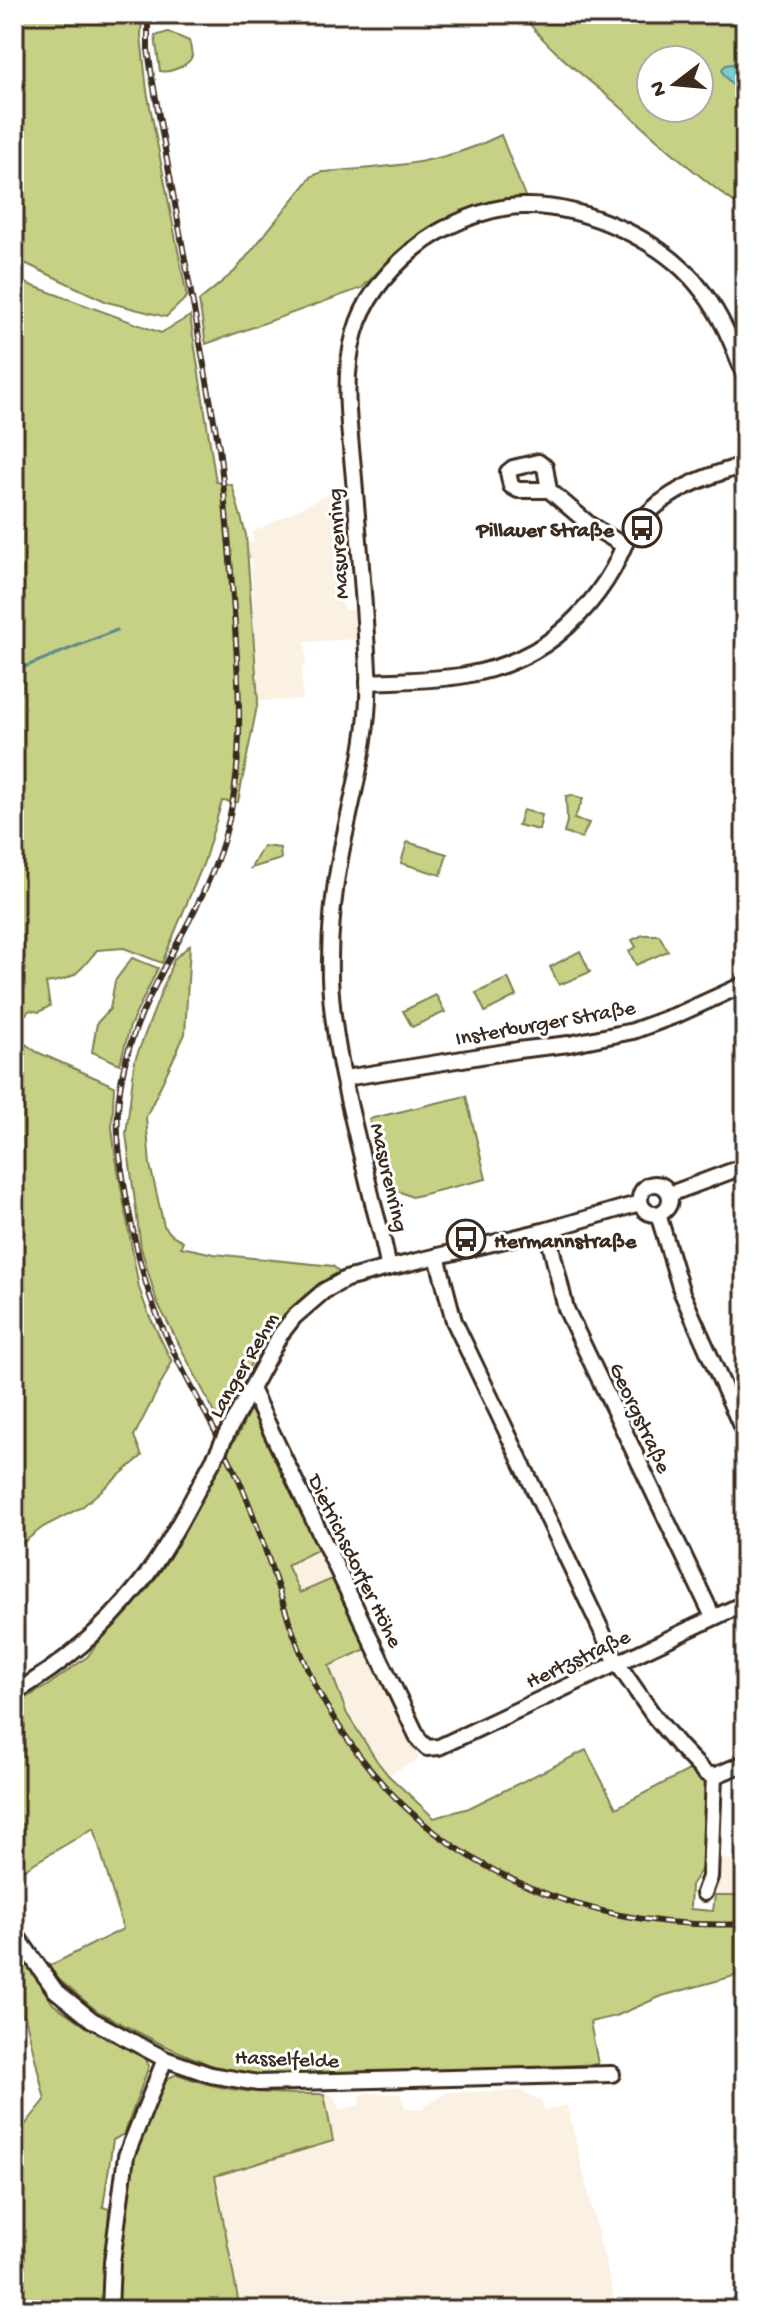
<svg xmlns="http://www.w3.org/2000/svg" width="759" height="2324" viewBox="0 0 759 2324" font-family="'Gochi Hand',sans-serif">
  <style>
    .built { fill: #faf1e3 }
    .green { fill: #c6d185; stroke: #807e52; stroke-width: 2; fill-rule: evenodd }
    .water { fill: #7acbd2; stroke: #618b8a; stroke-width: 2 }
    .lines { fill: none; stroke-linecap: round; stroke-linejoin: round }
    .stream { stroke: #618b8a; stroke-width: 3 }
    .minor-casing { stroke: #3b2a1e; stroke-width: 20 }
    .minor { stroke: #fff; stroke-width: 14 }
    .rail-casing { stroke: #3b2a1e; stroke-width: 6 }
    .rail { stroke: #fff; stroke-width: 3; stroke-dasharray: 9; stroke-linecap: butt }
    .minor-bridge-casing { stroke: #3b2a1e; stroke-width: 20; stroke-linecap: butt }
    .minor-bridge { stroke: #fff; stroke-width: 14 }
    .labels { text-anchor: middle; stroke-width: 6; stroke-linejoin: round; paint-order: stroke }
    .poi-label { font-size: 22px; font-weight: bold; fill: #3b2a1e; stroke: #fff; text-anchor: end }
    .street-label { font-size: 22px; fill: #3b2a1e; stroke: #fff }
  </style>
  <rect width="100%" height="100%" fill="#fff"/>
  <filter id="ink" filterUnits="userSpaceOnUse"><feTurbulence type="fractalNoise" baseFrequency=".0125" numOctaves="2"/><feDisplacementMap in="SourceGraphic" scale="16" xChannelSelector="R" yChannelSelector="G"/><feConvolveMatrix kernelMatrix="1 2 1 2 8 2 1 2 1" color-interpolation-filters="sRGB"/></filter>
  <g filter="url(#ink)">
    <!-- built -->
    <g class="built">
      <path d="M329,494l7,20 7,96h12l1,29 -51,3 1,24 -4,1v33l-44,1 -7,-139 -5,-19 8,-2 -3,-8z"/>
      <path d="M319,1549l13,30 -32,14 -13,-28z"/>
      <path d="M366,1649l53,110 -31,16 -41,-61 -18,-49z"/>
      <path d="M716,1859l29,1v35h-30z"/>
      <path d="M523,2091l19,11 2,8 23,-5 50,205h-377l-25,-135 118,-34 -9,-47 9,1 7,15 19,-5v-8l7,-4 34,1 6,15h18v-3l23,-14z"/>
    </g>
    <!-- green -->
    <g class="green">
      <path d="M14,14h128l-1,22 6,55 40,206 -21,20 -59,-15 -93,-44z"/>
      <path d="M522,14h223v196c-46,-32 -87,-70 -129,-107 -32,-27 -69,-54 -94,-89zM651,60h48v48h-48z"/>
      <path d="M168,32l21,9c1,4 3,11 3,15 -3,10 -23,17 -32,15l-5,-35z"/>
      <path d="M501,135l25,64 -45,8 -43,15 -41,30 -35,36 -156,56 -7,-43 36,-30 77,-95 10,-4c65,-5 120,-7 179,-37z"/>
      <path d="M14,279l147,54 29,-17 26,166 16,3 14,50 12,166 -20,101 -16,-1 -18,61 -42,101 -38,-15 -27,2c-18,22 -21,29 -51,33l4,23 -11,6 -9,-2 -16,15z"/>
      <path d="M572,795l11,4 -9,20 15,4 -7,15 -18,-5 3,-12 -1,-25z"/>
      <path d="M523,810l19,5 -3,15 -21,-5z"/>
      <path d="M407,842l40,12 -6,21 -40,-12z"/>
      <path d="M263,846l17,2 1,11 -30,9z"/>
      <path d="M643,935h16l9,16 -32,14 -7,-14 7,-4 -4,-7z"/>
      <path d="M190,945l-5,89 -39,83 4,48 14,61 8,9 11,6 -2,6 33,7 119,12 6,6c-64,35 -86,89 -120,149l-62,-119 -16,-54 -15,-114 9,-74 39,-101z"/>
      <path d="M580,951l10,21 -31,13 -9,-18z"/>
      <path d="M132,958l26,10 -28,58 -10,38 -28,-12 5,-29 13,-14 5,-28z"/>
      <path d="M508,978l8,18 -31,16 -9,-19z"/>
      <path d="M436,995l9,17 -33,15 -9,-16z"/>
      <path d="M14,1036l23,16 77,34 -2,41 3,26 24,135 9,25 24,49 -38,74 8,20 -60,51 -39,20 -29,23z"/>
      <path d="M466,1096l20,83 -74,18 -25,-11 -18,-67z"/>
      <path d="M250,1408l69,141 -32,16 13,28 32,-14 34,70 -37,17 18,48 30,47 11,14 46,43 35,-10 117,-58 30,58 77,-40 14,14v79l-16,24 -1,24 23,2 2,-16h30v78l-83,23 -46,20 -26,6 8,42 -187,9 -154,1 -44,-8 -50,-21 -66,-34 -52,-43 78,-39 -29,-101 -80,47v-170l33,-19 40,-29 68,-86 85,-140z"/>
      <path d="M14,1944l39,60 37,25 54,25 5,12 -25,68 -11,6 -10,67 6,2 -7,101h-88v-184l11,-1 20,-25 -20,-84h-11z"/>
      <path d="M177,2074c49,20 95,20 147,20l9,47 -118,35 25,134h-124l3,-48 13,-105 32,-77z"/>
    </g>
    <!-- water -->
    <path class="water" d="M745,62v38l-21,-25 -2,-6 4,-4z"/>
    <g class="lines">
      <!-- stream -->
      <path class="stream" d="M14,671l103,-41"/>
      <defs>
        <g id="minor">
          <path d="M549,490l-4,-23 -7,-5 -25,6 -5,4 3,14 7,4h31l41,35 33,20"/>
          <path d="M368,682c60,-3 111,0 166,-31 32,-18 61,-50 79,-82 8,-15 12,-30 23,-43 29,-35 66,-49 109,-61"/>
          <path d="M345,1078l173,-28 51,-6 64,-13 46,-17 66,-30"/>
          <circle cx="655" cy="1199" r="15"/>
          <path d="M670,1194l75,-28"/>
          <path d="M658,1214l24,79 63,142"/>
          <path d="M547,1230l19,79 147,308"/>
          <path d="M437,1256l17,65 163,342 37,53 25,30 26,27 9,3"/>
          <path d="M388,1268c-2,-23 -10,-44 -15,-65 -17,-73 -40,-150 -43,-225 -1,-42 3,-84 11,-125 12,-61 30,-119 27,-182 -3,-64 -9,-128 -14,-192 -4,-48 -13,-99 1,-147 9,-33 33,-61 59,-83 28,-23 71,-42 108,-43 63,-2 144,35 181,86 20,26 32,56 42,86"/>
          <path d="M251,1389l168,351 8,8 12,-1 306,-144"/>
          <path d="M225,1437l55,-102 14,-18 30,-26 22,-12 42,-11 159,-38 93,-27"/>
          <path d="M14,1693c48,-28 90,-64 125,-108 32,-40 54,-89 79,-133"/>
          <path d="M714,1776l31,-13"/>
          <path d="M704,1893l6,-16 4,-101"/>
          <path d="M14,1932l41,58 37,30 73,39 46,16 47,8 354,-9"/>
          <path d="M110,2310l2,-48 14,-106 39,-97"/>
        </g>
      </defs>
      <!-- minor casing -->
      <use href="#minor" class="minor-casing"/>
      <!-- minor -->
      <use href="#minor" class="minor"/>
      <defs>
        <path id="rail" d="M148,14v35l4,28 67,371c7,54 11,109 15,164 5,77 12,152 -10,227 -28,95 -101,167 -106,271 -2,31 4,61 9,91 7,35 14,72 27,106 22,57 55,109 81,164 32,69 47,145 80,214 12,25 28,48 44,70 90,121 238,176 386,169"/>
      </defs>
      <!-- rail casing -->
      <use href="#rail" class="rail-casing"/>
      <!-- rail -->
      <use href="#rail" class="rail"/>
      <defs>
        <path id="minor-bridge" d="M218,1452l7,-15"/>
      </defs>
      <!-- minor-bridge casing -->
      <use href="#minor-bridge" class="minor-bridge-casing"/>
      <!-- minor-bridge -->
      <use href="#minor-bridge" class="minor-bridge"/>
    </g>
  </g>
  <!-- icons -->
  <defs>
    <symbol id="bus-ring" viewBox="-11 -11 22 22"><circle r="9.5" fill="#fff" stroke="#3b2a1e" stroke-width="1.5"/><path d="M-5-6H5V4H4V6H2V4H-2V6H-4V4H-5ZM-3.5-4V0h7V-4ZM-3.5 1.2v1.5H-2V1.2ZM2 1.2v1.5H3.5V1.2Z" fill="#3b2a1e"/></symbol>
  </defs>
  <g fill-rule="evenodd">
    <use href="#bus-ring" x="620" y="506" width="44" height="44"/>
    <use href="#bus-ring" x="444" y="1217" width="44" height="44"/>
  </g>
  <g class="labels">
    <!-- poi labels -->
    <g class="poi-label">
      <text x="614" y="536">Pillauer Straße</text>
      <text x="494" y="1247" text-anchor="start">Hermannstraße</text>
    </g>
    <!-- street labels -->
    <g class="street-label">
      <text transform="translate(336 544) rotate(-94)" y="8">Masurenring</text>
      <text transform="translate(545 1021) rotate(-10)" y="8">Insterburger Straße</text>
      <text transform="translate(391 1177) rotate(77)" y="8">Masurenring</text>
      <text transform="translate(242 1364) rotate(-60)" y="8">Langer Rehm</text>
      <text transform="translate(642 1417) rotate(65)" y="8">Georgstraße</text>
      <text transform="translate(357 1560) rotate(64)" y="8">Dietrichsdorfer Höhe</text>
      <text transform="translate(577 1657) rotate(-25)" y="8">Hertzstraße</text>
      <text transform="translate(287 2057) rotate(2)" y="8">Hasselfelde</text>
    </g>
  </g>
  <!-- margin -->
  <rect width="759" height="2324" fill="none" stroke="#fff" stroke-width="48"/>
  <rect x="24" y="24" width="711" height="2276" fill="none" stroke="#3b2a1e" stroke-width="3" filter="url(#ink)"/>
  <!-- north arrow -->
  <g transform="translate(675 84) rotate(254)"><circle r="38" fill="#ffffff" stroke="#b1aaa5" stroke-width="2"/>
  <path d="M0-6L14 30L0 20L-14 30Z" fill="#3b2a1e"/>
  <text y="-12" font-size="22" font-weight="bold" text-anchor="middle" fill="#3b2a1e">N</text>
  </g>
</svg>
